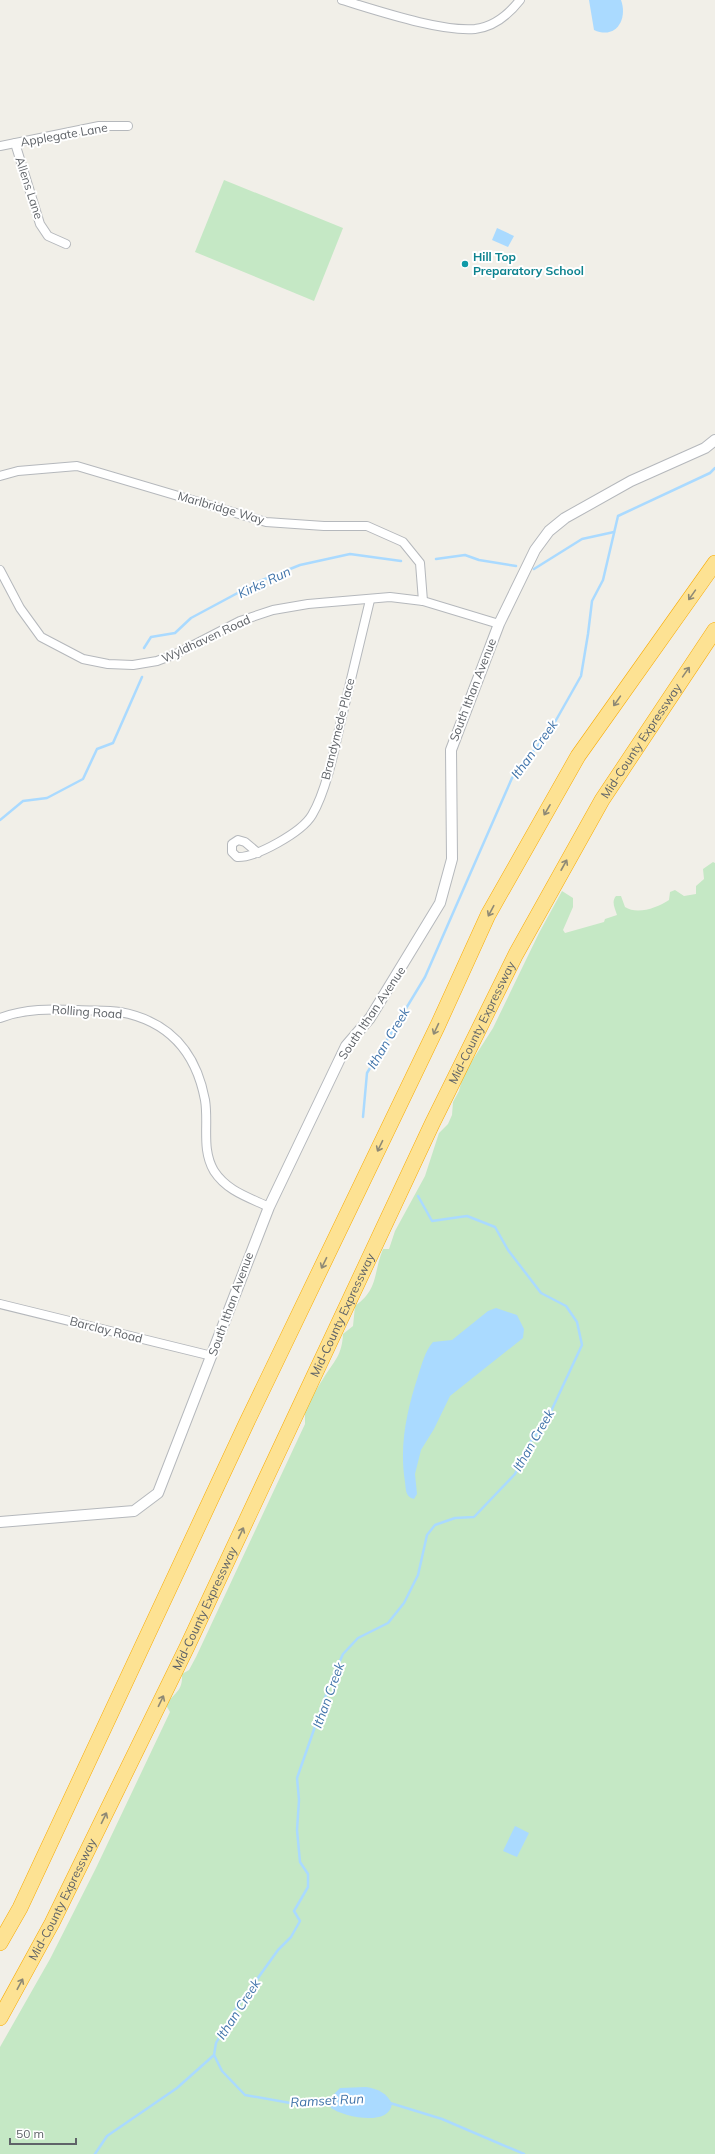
<svg xmlns="http://www.w3.org/2000/svg" width="715" height="2154" viewBox="0 0 715 2154" font-family="Mulish,sans-serif">
  <style>
    .green { fill: #c5e8c5 }
    .water { fill: #aadaff }
    .lines { fill: none; stroke-linecap: round; stroke-linejoin: round }
    .stream { stroke: #aadaff; stroke-width: 2.5 }
    .minor-casing { stroke: #b5b8bc; stroke-width: 10 }
    .tertiary-casing { stroke: #b5b8bc; stroke-width: 12 }
    .motorway-casing { stroke: #f9ab00; stroke-width: 16 }
    .minor { stroke: #fff; stroke-width: 8 }
    .tertiary { stroke: #fff; stroke-width: 10 }
    .motorway { stroke: #fde293; stroke-width: 15 }
    .oneway { stroke: #8e8975 }
    .culture-dot { fill: #0f9aa8; stroke: #fff; stroke-width: 1.5 }
    .labels { text-anchor: middle; stroke-width: 4; stroke-linejoin: round; paint-order: stroke }
    .street-label { font-size: 12px; fill: #5f6368; stroke: #fff }
    .culture-label { font-size: 12px; font-weight: bold; fill: #0d838f; stroke: #fff; text-anchor: start }
    .water-label { font-size: 13px; font-style: italic; fill: #4174aa; stroke: #fff }
  </style>
  <rect width="100%" height="100%" fill="#f1efe8"/>
  <!-- green -->
  <g class="green">
    <path d="M224,180l119,48 -29,73 -119,-49z"/>
    <path d="M713,862l2,1v1291h-715v-107l50,-88 46,-91 74,-156 -4,-7c8,-13 17,-13 16,-31l7,-4 7,-13 109,-233v-19c8,-8 12,-17 18,-26 11,-18 19,-23 20,-45l10,-8 2,-20c24,-17 18,-33 28,-57h6l6,-18 30,-55 14,-43 9,-9 4,-9 1,-13 6,-11 4,-16 30,-47 46,-95 23,-42 11,7v9l-10,23 2,3 39,-11 1,-3 12,-4c-2,-7 -6,-13 -1,-19h5l4,11c12,8 32,1 44,-7l1,-8 5,-2 9,6 12,-2v-8l8,-7 -1,-10z"/>
  </g>
  <!-- water -->
  <g class="water">
    <path d="M589,0h32c7,19 -5,40 -27,30z"/>
    <path d="M497,228l17,8 -6,11 -16,-7z"/>
    <path d="M496,1308l21,7 7,14 -1,9 -73,58 -16,33 -13,21 -6,24 2,20 -3,5c-9,-2 -8,-10 -9,-17 -6,-37 2,-72 13,-106 4,-12 7,-25 15,-34l19,-2 36,-29z"/>
    <path d="M515,1826l14,7 -12,24 -14,-6z"/>
    <path d="M366,2087c12,2 21,6 26,17 -3,23 -48,13 -61,4l-1,-10 10,-10z"/>
  </g>
  <g class="lines">
    <!-- stream -->
    <g class="stream">
      <path d="M436,559l29,-4 14,5 37,6"/>
      <path d="M534,569l48,-30 32,-7"/>
      <path d="M144,648l7,-11 24,-4 16,-15 69,-37 40,-16 50,-11 51,7"/>
      <path d="M0,820l23,-19 24,-3 36,-19 14,-30 16,-6 29,-66"/>
      <path d="M363,1117l4,-44 58,-96 87,-199 39,-49 30,-53 7,-42 4,-33 11,-21 15,-64 92,-43 5,-5"/>
      <path d="M214,2055l8,16 23,24 51,9 36,-3"/>
      <path d="M390,2103l52,16 82,35"/>
      <path d="M95,2154l12,-18 70,-48 37,-33 2,-12 19,-33 43,-60 13,-13 9,-16 -6,-10 14,-24v-13l-8,-12 -3,-32 2,-30 -2,-22 34,-97 12,-27 15,-16 30,-15 16,-20 14,-28 9,-40 8,-10 20,-7 19,-1 41,-43 16,-33 15,-19 36,-77 -5,-23 -11,-16 -25,-13 -33,-43 -13,-23 -28,-11 -35,5 -14,-25"/>
    </g>
    <defs>
      <g id="minor">
        <path d="M342,0c34,10 98,32 133,29 18,-2 34,-15 45,-29"/>
        <path d="M15,143l25,81 8,12 18,8"/>
        <path d="M0,146l99,-20h29"/>
        <path d="M0,476l18,-5 59,-5 189,56 58,4h43l36,16 17,21 3,38"/>
        <path d="M0,570l20,38 21,29 42,22 25,5 25,1 24,-4 21,-8 62,-32 33,-11 35,-6 82,-7 33,4 76,23"/>
        <path d="M258,853l-13,-11 -7,-2 -6,4v8l5,5c19,1 65,-25 75,-42 14,-24 22,-63 28,-90 10,-42 20,-83 30,-125"/>
        <path d="M0,1018c26,-10 51,-9 78,-8 14,1 29,0 42,2 49,9 76,40 85,88 4,24 -4,49 9,71 13,20 34,26 55,36"/>
        <path d="M0,1304l212,52"/>
      </g>
      <path id="tertiary" d="M0,1522l134,-11 24,-18 111,-286 77,-161 24,-28 70,-115 12,-44 -1,-109 48,-126 36,-74 14,-19 16,-13 66,-37 74,-33 10,-8"/>
      <g id="motorway">
        <path d="M0,1943l20,-35 226,-484 192,-399 50,-110 90,-159 137,-193"/>
        <path id="s1" d="M0,2018l52,-95 135,-276 245,-523 84,-170 86,-154 113,-170"/>
      </g>
    </defs>
    <!-- minor casing -->
    <use href="#minor" class="minor-casing"/>
    <!-- tertiary casing -->
    <use href="#tertiary" class="tertiary-casing"/>
    <!-- motorway casing -->
    <use href="#motorway" class="motorway-casing"/>
    <!-- minor -->
    <use href="#minor" class="minor"/>
    <!-- tertiary -->
    <use href="#tertiary" class="tertiary"/>
    <!-- motorway -->
    <use href="#motorway" class="motorway"/>
  </g>
  <!-- one-way arrows -->
  <defs><path id="oneway-shaft" d="M-6 0H5M1.5-3L5.5 0L1.5 3" fill="none" stroke-width="1.6" stroke-linecap="round" stroke-linejoin="round"/></defs>
  <g class="oneway">
    <use href="#oneway-shaft" transform="translate(692 595) rotate(125)"/>
    <use href="#oneway-shaft" transform="translate(686 672) rotate(-55)"/>
    <use href="#oneway-shaft" transform="translate(617 701) rotate(125)"/>
    <use href="#oneway-shaft" transform="translate(547 810) rotate(120)"/>
    <use href="#oneway-shaft" transform="translate(564 865) rotate(-61)"/>
    <use href="#oneway-shaft" transform="translate(491 911) rotate(118)"/>
    <use href="#oneway-shaft" transform="translate(436 1029) rotate(115)"/>
    <use href="#oneway-shaft" transform="translate(380 1146) rotate(116)"/>
    <use href="#oneway-shaft" transform="translate(324 1263) rotate(116)"/>
    <use href="#oneway-shaft" transform="translate(241 1533) rotate(-65)"/>
    <use href="#oneway-shaft" transform="translate(161 1701) rotate(-64)"/>
    <use href="#oneway-shaft" transform="translate(104 1818) rotate(-64)"/>
    <use href="#oneway-shaft" transform="translate(20 1984) rotate(-62)"/>
  </g>
  <!-- markers -->
  <circle class="culture-dot" cx="465" cy="264" r="4"/>
  <g class="labels">
    <!-- street labels -->
    <g class="street-label">
      <text transform="translate(64 135) rotate(-10)" y="4">Applegate Lane</text>
      <text transform="translate(29 188) rotate(72)" y="4">Allens Lane</text>
      <text transform="translate(221 508) rotate(16)" y="4">Marlbridge Way</text>
      <text transform="translate(206 639) rotate(-25)" y="4">Wyldhaven Road</text>
      <text transform="translate(473 690) rotate(-69)" y="4">South Ithan Avenue</text>
      <text transform="translate(338 729) rotate(-76)" y="4">Brandymede Place</text>
      <text dy="4" stroke="none"><textPath href="#s1" startOffset="1430">Mid-County Expressway</textPath></text>
      <text transform="translate(87 1012) rotate(4)" y="4">Rolling Road</text>
      <text transform="translate(372 1013) rotate(-56)" y="4">South Ithan Avenue</text>
      <text dy="4" stroke="none"><textPath href="#s1" startOffset="1106">Mid-County Expressway</textPath></text>
      <text transform="translate(231 1304) rotate(-70)" y="4">South Ithan Avenue</text>
      <text dy="4" stroke="none"><textPath href="#s1" startOffset="782">Mid-County Expressway</textPath></text>
      <text transform="translate(106 1330) rotate(14)" y="4">Barclay Road</text>
      <text dy="4" stroke="none"><textPath href="#s1" startOffset="458">Mid-County Expressway</textPath></text>
      <text dy="4" stroke="none"><textPath href="#s1" startOffset="134">Mid-County Expressway</textPath></text>
    </g>
    <!-- culture labels -->
    <g class="culture-label">
      <text x="473" y="261">Hill Top<tspan x="473" dy="14">Preparatory School</tspan></text>
    </g>
    <!-- water labels -->
    <g class="water-label">
      <text transform="translate(264 582) rotate(-25)" y="5">Kirks Run</text>
      <text transform="translate(534 749) rotate(-54)" y="5">Ithan Creek</text>
      <text transform="translate(388 1038) rotate(-59)" y="5">Ithan Creek</text>
      <text transform="translate(533 1440) rotate(-60)" y="5">Ithan Creek</text>
      <text transform="translate(328 1695) rotate(-70)" y="5">Ithan Creek</text>
      <text transform="translate(238 2009) rotate(-57)" y="5">Ithan Creek</text>
      <text transform="translate(327 2100) rotate(-3)" y="5">Ramset Run</text>
    </g>
  </g>
  <!-- scale -->
  <path d="M10 2138v6h66v-6" fill="none" stroke="#5f6368" stroke-width="2"/>
  <text x="16" y="2138" font-size="12" fill="#5f6368" stroke="#ffffff" stroke-width="3" paint-order="stroke">50 m</text>
</svg>
